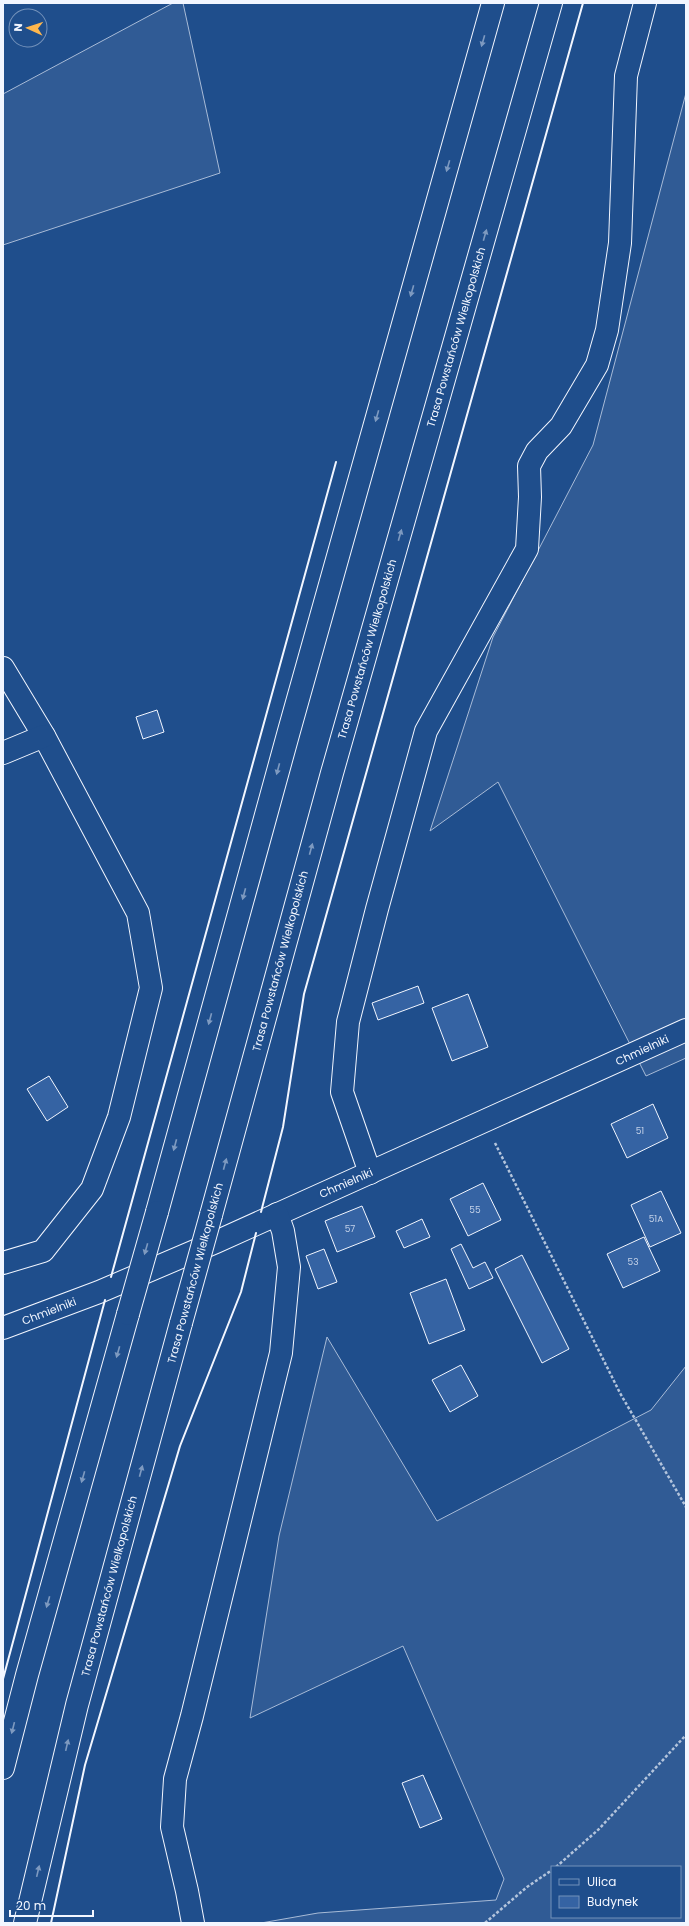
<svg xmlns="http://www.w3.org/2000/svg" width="689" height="1926" viewBox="0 0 689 1926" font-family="Poppins,sans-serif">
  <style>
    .built { fill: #305b95; stroke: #a8bbd7; fill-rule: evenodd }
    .building { fill: #3563a3; stroke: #f2f6ff }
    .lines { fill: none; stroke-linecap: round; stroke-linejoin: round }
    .minor-casing { stroke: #f2f6ff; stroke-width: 24 }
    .highway-casing { stroke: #f2f6ff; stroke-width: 24 }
    .path { stroke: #b3c4dc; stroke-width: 2.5; stroke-dasharray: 3 2; stroke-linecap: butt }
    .minor { stroke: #1f4e8c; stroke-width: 22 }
    .highway { stroke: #1f4e8c; stroke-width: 22 }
    .highway-bridge-casing { stroke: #f2f6ff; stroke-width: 24; stroke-linecap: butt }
    .highway-bridge { stroke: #1f4e8c; stroke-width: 22 }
    .wall { stroke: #f2f6ff; stroke-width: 2 }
    .oneway { fill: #7e9ac0 }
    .labels { text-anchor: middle; stroke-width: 3; stroke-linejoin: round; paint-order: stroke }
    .number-label { font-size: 9px; fill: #c3d1e8 }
    .street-label { font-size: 11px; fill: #f2f6ff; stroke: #1f4e8c }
  </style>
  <rect width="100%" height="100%" fill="#1f4e8c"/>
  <!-- built -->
  <g class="built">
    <path d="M173,3h10l37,170 -217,72v-151z"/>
    <path d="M686,93v965l-40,18 -148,-294 -68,49 63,-194 100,-192z"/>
    <path d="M327,1337l110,184 214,-111 35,-44v557h-425l57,-10 178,-13 8,-21 -101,-233 -153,72 29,-182zM552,1867h128v50h-128z"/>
  </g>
  <!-- building -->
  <g class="building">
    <path d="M157,710l7,22 -21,7 -7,-22z"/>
    <path d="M418,986l6,17 -46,17 -6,-17z"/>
    <path d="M468,994l20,53 -36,14 -20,-53z"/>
    <path d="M49,1076l19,31 -21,14 -20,-32z"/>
    <path d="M653,1104l15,34 -41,20 -16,-34z"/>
    <path d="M483,1183l18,37 -33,16 -18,-37z"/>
    <path d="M661,1191l20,42 -31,14 -19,-42z"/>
    <path d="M362,1206l13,31 -38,15 -12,-31z"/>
    <path d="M422,1219l8,18 -26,11 -8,-17z"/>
    <path d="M644,1237l16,34 -37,17 -16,-34z"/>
    <path d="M461,1244l12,24 12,-6 8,16 -24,11 -18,-40z"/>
    <path d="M324,1249l13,33 -19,7 -12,-33z"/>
    <path d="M522,1255l47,94 -27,14 -47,-94z"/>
    <path d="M446,1279l19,51 -36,14 -19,-51z"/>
    <path d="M461,1365l17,31 -28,16 -18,-32z"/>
    <path d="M423,1775l19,44 -22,9 -18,-45z"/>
  </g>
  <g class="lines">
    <defs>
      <g id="minor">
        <path d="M3,668l41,68 94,177 13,75 -32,129 -27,72 -49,62 -40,12"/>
        <path d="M3,753l41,-17"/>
        <path d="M370,1173l-28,-81 6,-70 29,-113 49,-178 101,-182 3,-52 -1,-31 8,-15 24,-25 36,-61 10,-35 13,-87 6,-167 19,-73"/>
        <path d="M3,1328l96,-36 117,-50 470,-212"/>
        <path d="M193,1923l-6,-32 -15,-64 3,-48 17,-63 89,-363 8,-86 -6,-36 -6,-17"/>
      </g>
      <g id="highway">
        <path d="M157,1212l132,-481 204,-728"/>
        <path d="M211,1215l121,-442 219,-770"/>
        <path d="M3,1768l24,-93 101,-361"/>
        <path d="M25,1923l52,-218 104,-382"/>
      </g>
    </defs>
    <!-- minor casing -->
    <use href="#minor" class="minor-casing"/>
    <!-- highway casing -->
    <use href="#highway" class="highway-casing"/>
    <!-- path -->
    <g class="path">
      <path d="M495,1143l125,250 66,114"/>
      <path d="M556,1867l43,-38 87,-94"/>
      <path d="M485,1923l42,-36 25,-17"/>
    </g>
    <!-- minor -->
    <use href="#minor" class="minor"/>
    <!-- highway -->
    <use href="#highway" class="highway"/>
    <defs>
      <g id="highway-bridge">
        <path d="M128,1314l29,-102"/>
        <path d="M181,1323l30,-108"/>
      </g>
    </defs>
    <!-- highway-bridge casing -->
    <use href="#highway-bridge" class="highway-bridge-casing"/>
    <!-- highway-bridge -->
    <use href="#highway-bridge" class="highway-bridge"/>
    <!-- wall -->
    <g class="wall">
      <path d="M261,1212l22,-85 21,-133 279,-991"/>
      <path d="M111,1277l225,-815"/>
      <path d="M3,1679l102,-379"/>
      <path d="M51,1923l34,-158 95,-319 61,-154 15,-59"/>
    </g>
  </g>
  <!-- one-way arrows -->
  <defs><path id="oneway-solid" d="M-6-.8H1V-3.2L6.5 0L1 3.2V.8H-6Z"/></defs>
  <g class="oneway">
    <use href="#oneway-solid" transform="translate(483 41) rotate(106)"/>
    <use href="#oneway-solid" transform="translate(448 166) rotate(106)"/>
    <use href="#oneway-solid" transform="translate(485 235) rotate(-74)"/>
    <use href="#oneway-solid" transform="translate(412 291) rotate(106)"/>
    <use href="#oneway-solid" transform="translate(377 416) rotate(106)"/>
    <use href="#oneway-solid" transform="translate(400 535) rotate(-74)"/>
    <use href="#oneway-solid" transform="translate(278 769) rotate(105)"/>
    <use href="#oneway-solid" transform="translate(311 849) rotate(-75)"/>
    <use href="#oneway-solid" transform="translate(244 894) rotate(105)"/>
    <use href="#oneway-solid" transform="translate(210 1019) rotate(105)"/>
    <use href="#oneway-solid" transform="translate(175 1145) rotate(105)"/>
    <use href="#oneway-solid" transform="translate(225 1164) rotate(-75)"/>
    <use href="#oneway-solid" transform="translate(146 1249) rotate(106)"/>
    <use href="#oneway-solid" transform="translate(118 1352) rotate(106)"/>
    <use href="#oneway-solid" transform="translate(141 1471) rotate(-75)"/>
    <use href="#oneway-solid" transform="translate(83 1477) rotate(106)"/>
    <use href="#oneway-solid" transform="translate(48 1602) rotate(106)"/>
    <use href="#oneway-solid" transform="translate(13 1728) rotate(104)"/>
    <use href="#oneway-solid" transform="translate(67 1745) rotate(-77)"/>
    <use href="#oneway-solid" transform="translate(38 1871) rotate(-77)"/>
  </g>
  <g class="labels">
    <!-- number labels -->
    <g class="number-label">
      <text x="640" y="1134">51</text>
      <text x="475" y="1213">55</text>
      <text x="656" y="1222">51A</text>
      <text x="350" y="1232">57</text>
      <text x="633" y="1265">53</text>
    </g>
    <!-- street labels -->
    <g class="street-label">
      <text transform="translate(456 337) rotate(-74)" y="4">Trasa Powstańców Wielkopolskich</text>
      <text transform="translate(367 649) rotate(-74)" y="4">Trasa Powstańców Wielkopolskich</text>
      <text transform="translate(280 961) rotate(-75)" y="4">Trasa Powstańców Wielkopolskich</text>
      <text transform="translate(642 1050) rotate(-25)" y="4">Chmielniki</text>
      <text transform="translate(346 1183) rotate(-24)" y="4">Chmielniki</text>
      <text transform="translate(195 1273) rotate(-75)" y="4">Trasa Powstańców Wielkopolskich</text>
      <text transform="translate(49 1311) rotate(-21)" y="4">Chmielniki</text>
      <text transform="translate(109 1586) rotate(-75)" y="4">Trasa Powstańców Wielkopolskich</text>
    </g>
  </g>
  <!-- border -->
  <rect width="689" height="1926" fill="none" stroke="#f2f6ff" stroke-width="8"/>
  <!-- legend -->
  <rect x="551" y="1866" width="130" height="52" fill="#1f4e8c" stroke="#7391ba"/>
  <rect x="559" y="1879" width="20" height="6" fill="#1f4e8c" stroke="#7391ba"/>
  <text x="587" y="1886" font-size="12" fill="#f2f6ff">Ulica</text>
  <rect x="559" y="1896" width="20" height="12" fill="#3563a3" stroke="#7391ba"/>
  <text x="587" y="1906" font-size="12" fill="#f2f6ff">Budynek</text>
  <!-- north arrow -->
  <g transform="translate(28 28) rotate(273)"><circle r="19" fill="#1f4e8c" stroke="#7391ba"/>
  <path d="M0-3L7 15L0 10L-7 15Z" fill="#ffb74d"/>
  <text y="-6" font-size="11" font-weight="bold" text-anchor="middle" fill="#f2f6ff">N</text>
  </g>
  <!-- scale -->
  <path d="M10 1910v6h83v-6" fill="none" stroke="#f2f6ff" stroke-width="2"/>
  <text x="16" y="1910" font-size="12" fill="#f2f6ff" stroke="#1f4e8c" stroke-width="3" paint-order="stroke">20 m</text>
</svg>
